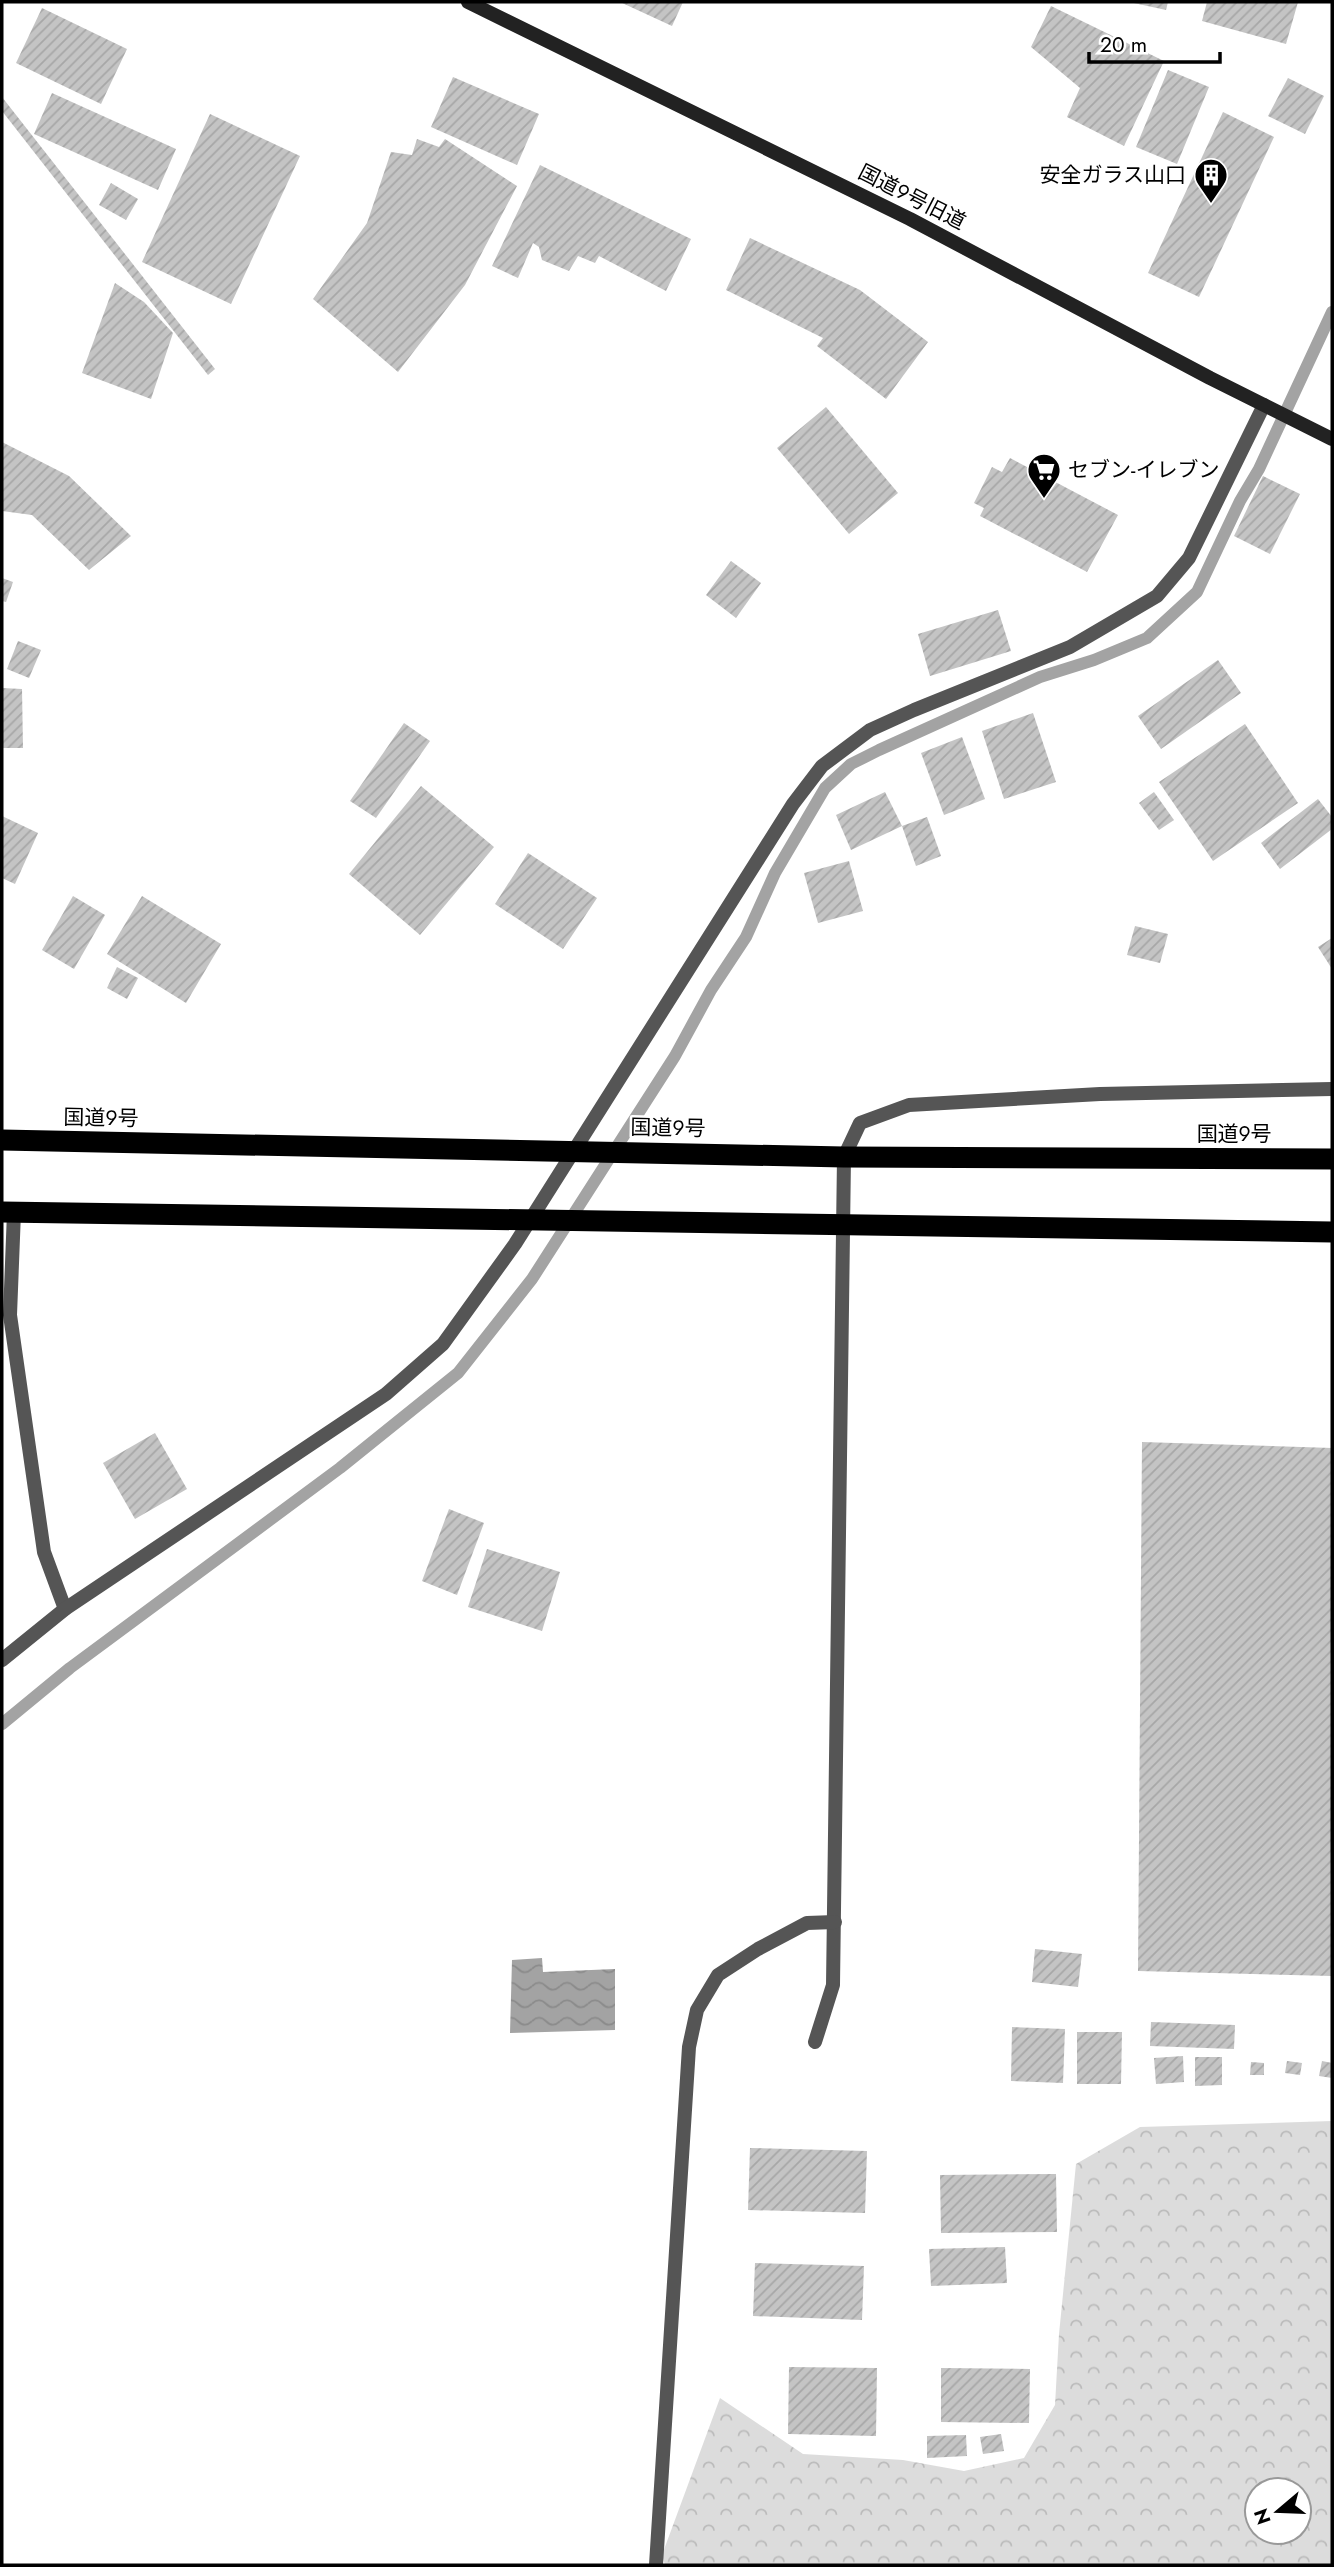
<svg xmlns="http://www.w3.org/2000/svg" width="1334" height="2567" viewBox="0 0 1334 2567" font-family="Jost,'Noto Sans JP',sans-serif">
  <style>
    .forest { fill: url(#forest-crowns); fill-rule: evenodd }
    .water { fill: url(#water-waves) }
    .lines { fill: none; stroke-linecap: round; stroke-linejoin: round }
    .stream { stroke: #a3a3a3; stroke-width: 12 }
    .building { fill: url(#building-hatch) }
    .street { stroke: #555; stroke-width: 14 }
    .secondary { stroke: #222; stroke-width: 14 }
    .highway { stroke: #000; stroke-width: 21 }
    .labels { text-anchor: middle; stroke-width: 5; stroke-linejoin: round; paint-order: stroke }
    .poi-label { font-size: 21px; fill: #000; stroke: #fff; text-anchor: end }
    .street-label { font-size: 21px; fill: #000; stroke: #fff }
  </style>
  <defs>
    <pattern id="forest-crowns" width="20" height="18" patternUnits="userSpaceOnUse" patternTransform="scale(1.75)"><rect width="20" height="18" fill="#dcdcdc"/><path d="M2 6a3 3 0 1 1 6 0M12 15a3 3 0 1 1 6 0" fill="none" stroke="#bbb"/></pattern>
    <pattern id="water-waves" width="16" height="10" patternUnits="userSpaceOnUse" patternTransform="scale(1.75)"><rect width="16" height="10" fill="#a3a3a3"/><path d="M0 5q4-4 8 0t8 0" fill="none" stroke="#8b8b8b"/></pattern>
    <pattern id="building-hatch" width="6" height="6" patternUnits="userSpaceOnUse" patternTransform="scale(1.75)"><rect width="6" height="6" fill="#c4c4c4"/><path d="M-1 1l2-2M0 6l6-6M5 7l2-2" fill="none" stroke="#a7a7a7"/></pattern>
  </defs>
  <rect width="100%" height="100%" fill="#fff"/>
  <!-- forest -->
  <path class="forest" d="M1332,2121v444h-667l-3,-10 58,-157 83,56 100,6 61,11 60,-13 31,-53 4,-71 17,-170 64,-37zM1257,2490h42v42h-42z"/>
  <!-- water -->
  <path class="water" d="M542,1958l1,14 72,-3v61l-105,3 2,-73z"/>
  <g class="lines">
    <!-- stream -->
    <path class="stream" d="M2,1724l68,-56 270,-200 118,-95 74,-94 143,-223 36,-66 35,-53 29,-64 50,-85 26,-24 28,-14 161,-73 54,-17 53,-22 50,-46 43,-91 19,-32 73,-157"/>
  </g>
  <!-- building -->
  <g class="building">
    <path d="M620,2h63l-11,24z"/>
    <path d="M1129,2h39l-2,8z"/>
    <path d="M1207,2h91l-12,42 -84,-23z"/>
    <path d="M1051,6l113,55 -40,85 -57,-29 13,-29 -49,-41z"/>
    <path d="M42,8l85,41 -26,55 -85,-41z"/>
    <path d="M1168,70l41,17 -32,77 -41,-17z"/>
    <path d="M453,77l86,37 -22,51 -86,-38z"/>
    <path d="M1288,78l36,18 -19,38 -37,-18z"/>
    <path d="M52,93l124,56 -18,41 -124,-56z"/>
    <path d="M2,97l213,272 -7,6 -206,-264z"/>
    <path d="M1223,112l51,25 -75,160 -51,-24z"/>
    <path d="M210,114l90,42 -69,148 -89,-42z"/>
    <path d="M417,139l22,8 6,-8 72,47 -52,99 -67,87 -85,-73 54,-76 24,-71 21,3z"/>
    <path d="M540,165l151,74 -25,52 -67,-35 -4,7 -17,-7 -9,15 -27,-11 -3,-13 -6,-4 -15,35 -26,-12z"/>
    <path d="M111,183l27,16 -12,21 -27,-15z"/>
    <path d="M750,238l110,52 68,52 -42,57 -69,-53 6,-8 -97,-48z"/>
    <path d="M115,283l29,19 29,31 -22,66 -69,-26z"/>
    <path d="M826,407l72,86 -49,41 -72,-86z"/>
    <path d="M2,442l67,34 62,60 -42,34 -57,-55 -30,-4z"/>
    <path d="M1010,458l108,57 -31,57 -107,-56 4,-8 -10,-5 18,-36 10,5z"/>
    <path d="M1263,476l37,18 -30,60 -36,-18z"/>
    <path d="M731,561l30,22 -25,35 -30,-23z"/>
    <path d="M2,578l11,4 -7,20 -4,-1z"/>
    <path d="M998,610l13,41 -81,25 -12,-42z"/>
    <path d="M18,641l23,9 -12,28 -22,-9z"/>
    <path d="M1218,660l23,33 -80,56 -23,-33z"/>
    <path d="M2,688l20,1 1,59h-21z"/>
    <path d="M1033,713l23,69 -52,17 -22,-68z"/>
    <path d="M404,723l26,18 -54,77 -26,-17z"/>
    <path d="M1245,724l53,79 -85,58 -54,-79z"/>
    <path d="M962,737l23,62 -41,16 -23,-62z"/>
    <path d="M421,786l73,61 -74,88 -71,-61z"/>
    <path d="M885,792l17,34 -51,24 -15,-35z"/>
    <path d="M1154,792l20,28 -15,10 -20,-27z"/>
    <path d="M1318,799l14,18v12l-52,40 -19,-26z"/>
    <path d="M2,816l36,17 -23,51 -13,-6z"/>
    <path d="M927,817l14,39 -25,10 -14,-40z"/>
    <path d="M528,853l69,45 -34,51 -68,-45z"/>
    <path d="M849,861l14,50 -45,12 -14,-50z"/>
    <path d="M73,896l32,19 -31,54 -32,-19z"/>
    <path d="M142,896l79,48 -35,59 -79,-49z"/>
    <path d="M1135,926l33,8 -8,29 -33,-8z"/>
    <path d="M1332,938v31l-14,-22z"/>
    <path d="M117,967l21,11 -11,21 -20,-11z"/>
    <path d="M155,1433l32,56 -52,30 -32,-56z"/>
    <path d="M1142,1442l190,6v528l-194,-5z"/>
    <path d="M449,1509l35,14 -27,72 -35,-14z"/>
    <path d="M487,1549l73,23 -18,59 -74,-24z"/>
    <path d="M1035,1949l47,5 -4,33 -46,-5z"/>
    <path d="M1151,2022l84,3 -1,24 -84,-3z"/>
    <path d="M1012,2027l53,2 -2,54 -52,-2z"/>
    <path d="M1077,2032h45l-1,52h-44z"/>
    <path d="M1183,2056l1,26 -28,2 -2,-26z"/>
    <path d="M1195,2057h27v28l-27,1z"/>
    <path d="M1287,2061l15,2 -2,12 -15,-2z"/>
    <path d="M1322,2061l10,2v15l-13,-2z"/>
    <path d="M1251,2062l13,1v12h-14z"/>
    <path d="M750,2148l117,3 -2,62 -117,-3z"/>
    <path d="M1056,2174l1,58 -116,1 -1,-58z"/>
    <path d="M1005,2247l2,36 -76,3 -2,-37z"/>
    <path d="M755,2263l109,3 -2,54 -109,-4z"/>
    <path d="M789,2367l88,1 -1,68 -88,-2z"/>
    <path d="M941,2368l89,1 -1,54 -88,-1z"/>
    <path d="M1001,2434l3,17 -21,3 -3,-17z"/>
    <path d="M966,2435l1,21 -40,2v-22z"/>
  </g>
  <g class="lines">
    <!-- street -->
    <g class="street">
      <path d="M14,1212l-4,103 34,237 21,57"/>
      <path d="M2,1660l63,-51 321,-215 57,-50 72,-100 278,-440 29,-38 48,-36 44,-20 156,-63 87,-51 32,-38 75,-153"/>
      <path d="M815,2042l18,-57 11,-828 16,-34 49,-18 191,-11 232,-5"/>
      <path d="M656,2565l33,-518 8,-37 21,-35 40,-26 49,-26 28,-1"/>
    </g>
    <!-- secondary -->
    <path class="secondary" d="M468,2l442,217 300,159 122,61"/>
    <!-- highway -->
    <g class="highway">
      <path d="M2,1140l842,17 488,2"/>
      <path d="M2,1212l1330,20"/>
    </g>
  </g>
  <!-- icons -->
  <defs>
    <symbol id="building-pin" viewBox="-11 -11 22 30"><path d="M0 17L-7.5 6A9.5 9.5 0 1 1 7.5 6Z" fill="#000" stroke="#fff"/><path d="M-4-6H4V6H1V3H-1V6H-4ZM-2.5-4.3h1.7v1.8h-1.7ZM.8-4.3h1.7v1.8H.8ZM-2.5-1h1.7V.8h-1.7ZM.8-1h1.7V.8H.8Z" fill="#fff"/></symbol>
    <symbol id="supermarket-pin" viewBox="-11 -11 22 30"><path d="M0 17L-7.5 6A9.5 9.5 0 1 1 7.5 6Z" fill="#000" stroke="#fff"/><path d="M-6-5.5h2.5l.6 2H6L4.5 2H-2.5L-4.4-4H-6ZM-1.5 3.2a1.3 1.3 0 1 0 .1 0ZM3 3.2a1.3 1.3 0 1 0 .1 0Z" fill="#fff"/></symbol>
  </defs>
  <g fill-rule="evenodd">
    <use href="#building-pin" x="1192" y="156" width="38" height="52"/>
    <use href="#supermarket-pin" x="1025" y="451" width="38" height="52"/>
  </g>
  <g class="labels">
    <!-- poi labels -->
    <g class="poi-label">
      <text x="1186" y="182">安全ガラス山口</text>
      <text x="1068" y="477" text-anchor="start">セブン-イレブン</text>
    </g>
    <!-- street labels -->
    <g class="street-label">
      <text transform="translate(912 197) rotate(27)" y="7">国道9号旧道</text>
      <text transform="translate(101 1118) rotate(1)" y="7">国道9号</text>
      <text transform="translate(668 1128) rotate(1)" y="7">国道9号</text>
      <text x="1234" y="1141">国道9号</text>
    </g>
  </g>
  <!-- border -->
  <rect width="1334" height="2567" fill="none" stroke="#000000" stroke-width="7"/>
  <!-- north arrow -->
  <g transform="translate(1278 2511) rotate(251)"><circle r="33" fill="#ffffff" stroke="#999999" stroke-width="2"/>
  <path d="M0-5L12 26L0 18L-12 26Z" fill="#000000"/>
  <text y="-10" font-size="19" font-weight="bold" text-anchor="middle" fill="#000000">N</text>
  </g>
  <!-- scale -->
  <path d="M1089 52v10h131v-10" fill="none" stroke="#000000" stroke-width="3.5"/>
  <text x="1100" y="52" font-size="21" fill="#000000" stroke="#ffffff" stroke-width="5" paint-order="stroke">20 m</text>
</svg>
